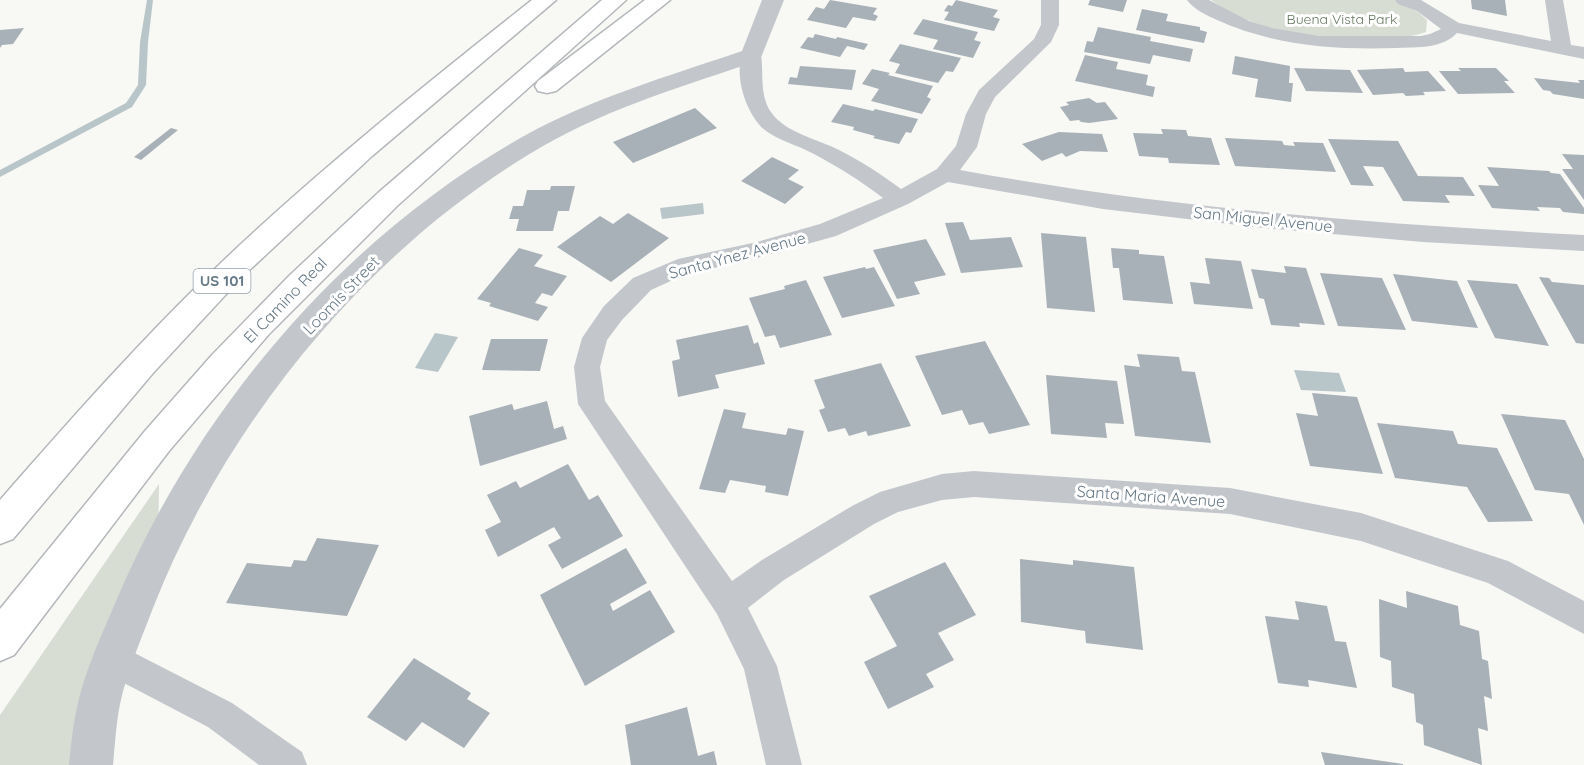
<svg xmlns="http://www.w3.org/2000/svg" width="1584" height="765" viewBox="0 0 1584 765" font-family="Quicksand,sans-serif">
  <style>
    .green { fill: #d8ddd4 }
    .water { fill: #b8c5c9 }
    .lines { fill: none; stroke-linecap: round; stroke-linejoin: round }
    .stream { fill: #b8c5c9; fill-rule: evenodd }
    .building { fill: #a8b1b7 }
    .motorway-casing { stroke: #b4b8bb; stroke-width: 3 }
    .minor { fill: #c3c7cb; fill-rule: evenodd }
    .tertiary { fill: #c3c7cb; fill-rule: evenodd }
    .motorway { fill: #fff; fill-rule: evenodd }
    .labels { text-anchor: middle; stroke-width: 6; stroke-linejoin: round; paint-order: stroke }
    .far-park-label { font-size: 14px; fill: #667961; stroke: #fff }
    .shield { fill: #fff; stroke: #94a1ab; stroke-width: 1.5 }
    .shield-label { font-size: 15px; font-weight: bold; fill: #667987 }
    .street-label { font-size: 16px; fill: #667987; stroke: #fff }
  </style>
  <rect width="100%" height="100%" fill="#f8f8f5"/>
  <!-- green -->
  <g class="green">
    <path d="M1211,0h184l23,12 9,8 -1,12c-17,6 -33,6 -50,6 -57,2 -118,-4 -165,-38z"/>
    <path d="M159,484l-1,66 -67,215h-91v-50z"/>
  </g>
  <!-- water -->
  <g class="water">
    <path d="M703,203l1,11 -42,5 -2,-11z"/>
    <path d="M435,333l23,4 -20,35 -23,-4z"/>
    <path d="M1294,370l45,3 7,19 -45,-2z"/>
  </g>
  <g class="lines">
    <!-- stream -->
    <path class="stream" d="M147,0h6l-5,42 -2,43 -14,22 -132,70v-7l126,-67 12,-18 2,-43z"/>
  </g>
  <!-- building -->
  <g class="building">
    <path d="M830,0l47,8 -4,6 5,2 -3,5 -22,-4 -7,11 -39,-8 9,-13 8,2z"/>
    <path d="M956,0l42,10 -5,7 7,2 -6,12 -50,-11 5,-8 -5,-1 4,-6 4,1z"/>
    <path d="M1090,0h37l-4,12 -35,-7z"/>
    <path d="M1471,0h34l2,16 -35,-7z"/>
    <path d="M1142,9l26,5 -2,7 34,6v3l7,2 -3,11 -68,-13z"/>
    <path d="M923,19l55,13 -4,8 7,2 -8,16 -40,-9 5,-9 -25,-6z"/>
    <path d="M1098,27l53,10 -1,4 43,8 -3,13 -37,-7 -3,9 -66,-12 3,-11 6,1z"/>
    <path d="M24,28l-11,16 -11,1 -2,3v-18z"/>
    <path d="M815,34l21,5 1,-2 31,7 -4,6 -17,-4 -7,11 -40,-9 8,-11 5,1z"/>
    <path d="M900,44l61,14 -8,14 -7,-1 -8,12 -43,-10 5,-9 -11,-3z"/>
    <path d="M1085,55l33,7 -2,7 32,6 -2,10 9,2 -2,10 -78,-16z"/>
    <path d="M1235,56l55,10 -1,17h4l-2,19 -36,-5 3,-18 -26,-5z"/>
    <path d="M800,66l56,4 -4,20 -64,-6 2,-7 7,1z"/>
    <path d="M1294,68l56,2 13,23 -57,-2z"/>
    <path d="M1403,68l2,4 23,-1 18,20 -23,1 2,3 -19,1 -3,-3 -30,2 -16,-25z"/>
    <path d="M1458,68h38l13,13h-5l11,12 -57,1 -19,-23h22z"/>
    <path d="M872,69l18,4 -2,2 45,11 -6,11 4,2 -9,15 -51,-13 8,-12 -17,-5z"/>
    <path d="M1534,78l46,5 -2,-3h6v19l-31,-5 -3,-3 -7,-1z"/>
    <path d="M1089,98l8,5 8,-1 13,17 -29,4 -8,-1 -2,-2 -9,1 -10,-14 9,-2 -3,-3z"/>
    <path d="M843,104l30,7 2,-2 43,10 -7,14 -5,-1 -7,12 -26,-6 2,-2 -22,-6 1,-3 -23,-5z"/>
    <path d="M695,108l22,20 -84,35 -20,-21z"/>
    <path d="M171,128l7,2 -37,30 -7,-3z"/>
    <path d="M1161,129l25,1 2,6 23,2 9,27 -51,-2 -1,-5 -29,-2 -6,-23 30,1z"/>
    <path d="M1059,132l43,2 6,18 -28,-1 -14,6 -4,-4 -20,8 -20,-17z"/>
    <path d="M1225,138l57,3 2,4 11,1 -2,-4 30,1 13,29 -101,-6z"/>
    <path d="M1328,139l70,2 20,35 45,1 12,19 -30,-1 5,8 -47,-2 -20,-34 -20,-1 11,20 -23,-1z"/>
    <path d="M1562,154l22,1v45l-22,-31h11z"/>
    <path d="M772,157l27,13 -11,9 16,8 -19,17 -44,-23z"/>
    <path d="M1487,167l62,4 2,2 9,1 24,34v6l-21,-2 -3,-4 -23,-1 3,4 -48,-3 -14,-23 21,1z"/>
    <path d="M551,186h24l-6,25h-11l-5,20h-37l3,-12h-10l4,-13h10l4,-16h23z"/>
    <path d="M628,213l41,25 -58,44 -54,-35 43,-31 13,8z"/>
    <path d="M963,222l7,18 41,-3 12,30 -62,6 -16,-50z"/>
    <path d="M1041,233l45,4 9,75 -48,-4z"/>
    <path d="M926,239l20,36 -32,7 6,12 -23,5 -24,-49z"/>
    <path d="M519,248l24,7 -9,11 33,10 -15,20 -10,-3 -7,10 13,4 -10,14 -49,-15 2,-3 -14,-4z"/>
    <path d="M1111,248l28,2v4l25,2 9,48 -50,-4 -4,-32h-6z"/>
    <path d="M1205,258l36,3 12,48 -59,-5 -4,-22 20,2z"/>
    <path d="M1284,266l22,2 19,57 -26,-2 1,4 -29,-2 -7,-26 -5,-1 -8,-29 35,4z"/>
    <path d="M865,267l1,2 8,-2 21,39 -53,12 -19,-41z"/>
    <path d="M1320,273l62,5 24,52 -68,-4z"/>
    <path d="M1393,274l64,7 21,47 -66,-7z"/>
    <path d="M1539,277l10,1 3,4 32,3v59l-8,-1z"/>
    <path d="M806,280l26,55 -52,13 -5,-13 -10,2 -16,-39 36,-9 -1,-3z"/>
    <path d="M1467,280l50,4 32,62 -54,-8z"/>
    <path d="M748,325l6,19 4,-2 7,22 -50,11 4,13 -41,9 -6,-36 8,-2 -4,-19z"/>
    <path d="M491,339h57l-8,32 -58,-1z"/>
    <path d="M985,341l45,84 -41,9 -6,-12 -14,3 -7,-15 -20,5 -27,-59z"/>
    <path d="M1137,354l42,3 3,14 13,1 16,71 -76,-7 -11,-71 16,2z"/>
    <path d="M881,363l30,63 -43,10 -2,-5 -17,5 -4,-8 -17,4 -9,-22 6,-2 -11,-28z"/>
    <path d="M1046,375l71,6 7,43 -19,-1 2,15 -56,-4z"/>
    <path d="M1312,393l45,4 26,77 -73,-8 -14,-53 22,3z"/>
    <path d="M547,401l7,28 9,-3 4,13 -87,27 -11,-50 43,-12 2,6z"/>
    <path d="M724,409l22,4 -4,15 44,7 2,-7 16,3 -16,65 -23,-4 1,-6 -36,-6 -5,13 -26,-4z"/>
    <path d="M1501,414l64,6 19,39v66l-15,-31 -34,-4z"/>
    <path d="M1377,423l76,8 5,13 39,4 36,73 -45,1 -21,-35 -72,-9z"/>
    <path d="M568,464l21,36 9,-5 25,41 -61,33 -14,-24 13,-7 -7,-11 -56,30 -13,-27 16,-8 -14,-27 29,-14 4,7z"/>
    <path d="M317,538l62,7 -32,71 -121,-13 21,-40 44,4 3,-7 12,1z"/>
    <path d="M626,548l21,35 -37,21 3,7 37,-21 25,42 -90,54 -45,-91z"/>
    <path d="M1020,559l53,6v-5l61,7 9,83 -57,-7 -1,-12 -64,-9z"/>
    <path d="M945,562l31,53 -38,18 16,27 -28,14 8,13 -46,22 -24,-47 33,-16 -28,-50z"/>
    <path d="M1406,591l52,15 2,19 19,6 3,28 6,2 4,38 -8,-3 4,35 -10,-3 4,37 -58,-20 -1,-20 -7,-3 -2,-28 -22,-7 -1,-26 -11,-4 -1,-58 28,9z"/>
    <path d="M1295,601l32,5 8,35 11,1 11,46 -49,-8 1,7 -31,-4 -13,-67 34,4z"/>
    <path d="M414,658l57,35 -4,6 23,14 -26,35 -42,-26 -16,19 -39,-24z"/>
    <path d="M687,707l11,49 16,-5 3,14h-86l-6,-40z"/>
    <path d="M1321,752l82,12v1h-78z"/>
  </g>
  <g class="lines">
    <defs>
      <g id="motorway">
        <path d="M532,0h24l-184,156 -130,121 -89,96 -140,166 -13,5v-44c72,-82 144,-164 223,-239 98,-93 203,-177 309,-261z"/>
        <path d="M602,0h24l-229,206 -128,128 -100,117 -155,204 -14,6v-52l145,-178 67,-76 78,-80 88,-82z"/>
        <path d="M645,0h25l-114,91 -9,2 -9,-2 -3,-5 3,-5z"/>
      </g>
    </defs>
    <!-- motorway casing -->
    <use href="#motorway" class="motorway-casing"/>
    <!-- minor -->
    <g class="minor">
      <path d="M1041,0h18v25l-8,17 -56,55 -9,17 -9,33 -17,23c206,38 415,54 624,65v16l-161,-9 -160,-14 -160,-19 -155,-27 -40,22 -72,32 -79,22 -73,17 -33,15 -29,30 -15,20 -7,27 5,34 127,180 30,-21 90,-54 28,-14 62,-18 32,-3 256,17 131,25 147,48 76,40v33l-96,-51 -127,-42 -131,-27 -256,-17 -32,3 -44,12 -24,12 -90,56 -36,28 29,58 25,99h-36l-22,-96 -27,-55 -139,-210 -4,-37 8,-29 22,-32 29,-28 45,-19 79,-17 63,-18 63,-26c-22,-17 -46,-32 -71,-45 -15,-8 -32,-12 -46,-22 -19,-14 -35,-59 -21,-80h14c7,10 -2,41 12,61 14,21 47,27 68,38 22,11 42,24 62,39l36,-20 19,-23 10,-32 13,-24 55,-51 7,-14z"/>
      <path d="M1187,0h22l40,21 23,7 47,8h102l9,-2 11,-5 -24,-18 -19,-7 -3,-4h26l38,23 92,18 -6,-41h18l8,45 13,2v12l-127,-26c-15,16 -40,14 -60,15 -62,2 -122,-2 -180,-28 -9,-4 -24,-11 -30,-20z"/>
      <path d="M113,642l119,61 70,49 5,13h-48l-51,-38 -107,-56 -5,-12 5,-12z"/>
    </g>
    <!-- tertiary -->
    <path class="tertiary" d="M762,0h22l-24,60c-73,25 -149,47 -217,86 -174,101 -317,276 -390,462 -12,32 -26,63 -33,96 -4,20 -5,41 -7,61h-44c2,-21 4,-41 9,-62 8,-35 24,-69 38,-102 81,-191 226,-363 408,-465 68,-38 145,-60 218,-85z"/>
    <!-- motorway -->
    <use href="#motorway" class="motorway"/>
  </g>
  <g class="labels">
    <!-- far-park labels -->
    <g class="far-park-label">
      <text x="1342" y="24">Buena Vista Park</text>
    </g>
    <!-- shield labels -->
    <rect class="shield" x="193.5" y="269" width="57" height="24" rx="4.5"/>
    <g class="shield-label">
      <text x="222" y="286">US 101</text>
    </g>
    <!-- street labels -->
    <g class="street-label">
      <text transform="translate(1263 219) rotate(6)" y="6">San Miguel Avenue</text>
      <text transform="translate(737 255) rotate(-15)" y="6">Santa Ynez Avenue</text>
      <text transform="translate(341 295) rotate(-46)" y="6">Loomis Street</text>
      <text transform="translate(285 300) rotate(-46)" y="6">El Camino Real</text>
      <text transform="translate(1151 496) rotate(4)" y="6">Santa Maria Avenue</text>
    </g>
  </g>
</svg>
